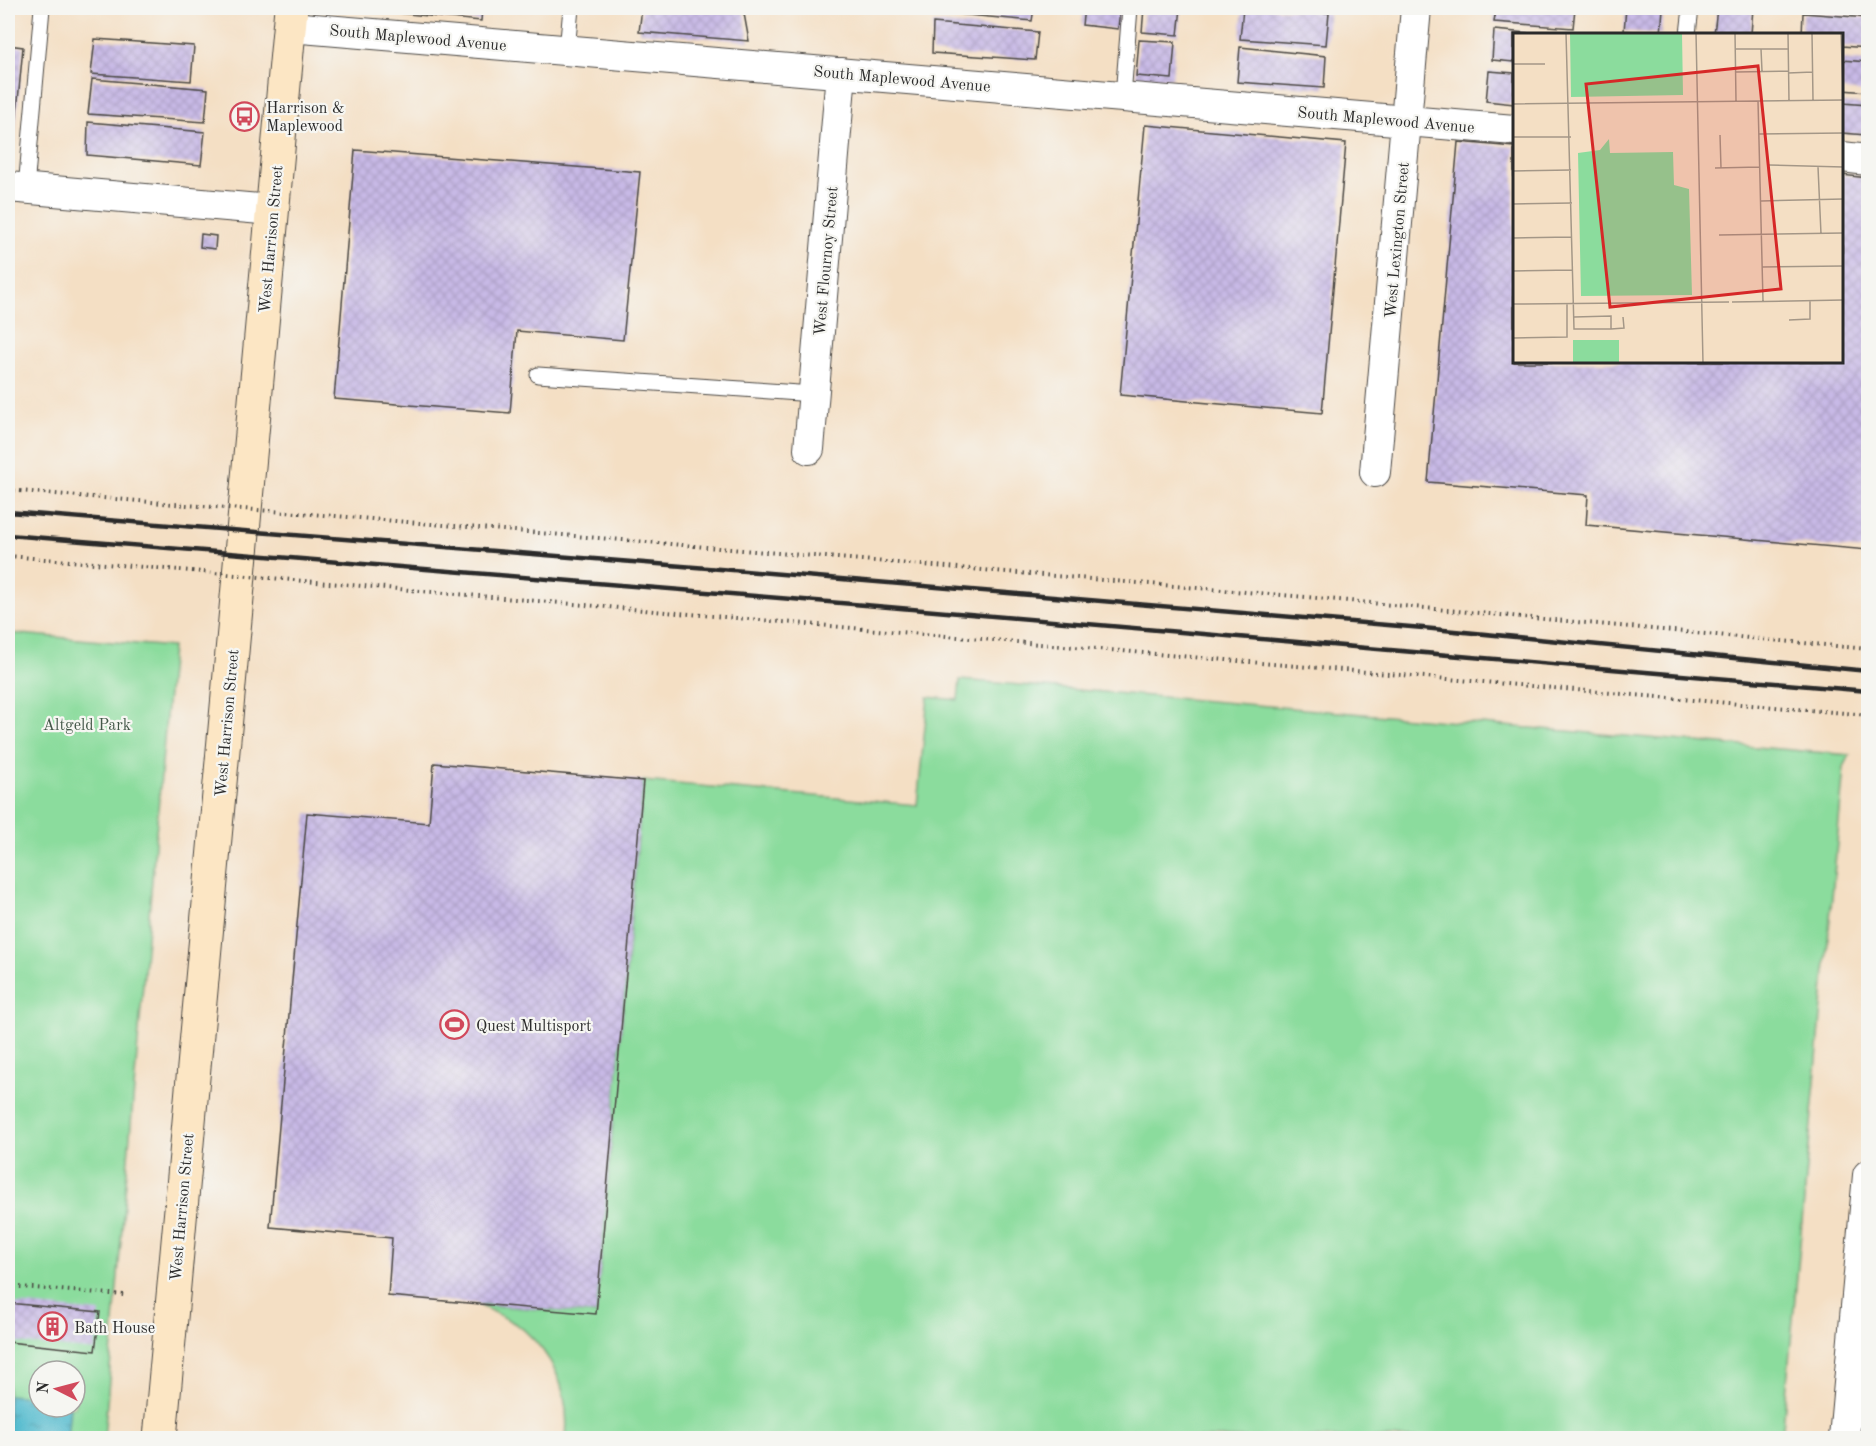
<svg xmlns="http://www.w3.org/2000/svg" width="1876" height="1446" viewBox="0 0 1876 1446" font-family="'Old Standard TT',serif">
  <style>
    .green { fill: #8bdc9d; stroke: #5b8464; stroke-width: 1.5; fill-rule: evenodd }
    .water { fill: url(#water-ripples); stroke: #3e727c; stroke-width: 1.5 }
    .building { fill: url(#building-cross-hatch) }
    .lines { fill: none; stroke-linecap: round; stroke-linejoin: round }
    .lane-casing { stroke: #494642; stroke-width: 17 }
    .street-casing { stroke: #494642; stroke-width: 32 }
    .secondary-casing { stroke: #494642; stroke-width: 35 }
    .path { stroke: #494642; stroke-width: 4; stroke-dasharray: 1.5 4.5; stroke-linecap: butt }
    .lane { stroke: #fff; stroke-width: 15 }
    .street { stroke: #fff; stroke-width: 30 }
    .secondary { stroke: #fce6c4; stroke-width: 33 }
    .rail { stroke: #2b2b2b; stroke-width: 4.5 }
    .path-bridge { stroke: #494642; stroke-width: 4; stroke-dasharray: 1.5 4.5; stroke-linecap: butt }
    .labels { text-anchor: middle; stroke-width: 4.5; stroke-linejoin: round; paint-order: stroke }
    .street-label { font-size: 16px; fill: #2b2b2b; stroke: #f6f6f2 }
    .poi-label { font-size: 16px; fill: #2b2b2b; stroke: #f6f6f2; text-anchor: start }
    .park-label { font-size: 16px; fill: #435748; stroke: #f6f6f2 }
    .inset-road { fill: none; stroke: #a49787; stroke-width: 1.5 }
    .view { fill: #d62828; fill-opacity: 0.15; stroke: #d62828; stroke-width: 3 }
    .inset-edge { fill: none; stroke: #2b2b2b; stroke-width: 3 }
  </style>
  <defs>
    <pattern id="water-ripples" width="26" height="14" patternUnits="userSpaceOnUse" patternTransform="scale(1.5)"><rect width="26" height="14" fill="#50b9cd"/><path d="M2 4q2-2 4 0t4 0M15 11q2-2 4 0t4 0" fill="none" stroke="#4397a7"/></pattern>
    <pattern id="building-cross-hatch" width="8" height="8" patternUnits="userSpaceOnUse" patternTransform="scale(1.5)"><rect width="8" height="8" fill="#c8b9e6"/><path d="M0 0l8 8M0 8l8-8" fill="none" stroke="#ac9fc5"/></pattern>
  </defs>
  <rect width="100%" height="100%" fill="#f6f6f2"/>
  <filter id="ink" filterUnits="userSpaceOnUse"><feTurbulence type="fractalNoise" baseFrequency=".0167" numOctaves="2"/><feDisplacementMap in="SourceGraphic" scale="12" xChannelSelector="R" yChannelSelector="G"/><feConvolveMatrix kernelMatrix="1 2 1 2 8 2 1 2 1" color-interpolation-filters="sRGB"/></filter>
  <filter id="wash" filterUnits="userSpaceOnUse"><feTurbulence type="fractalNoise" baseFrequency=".008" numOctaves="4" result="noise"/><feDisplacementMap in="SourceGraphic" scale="24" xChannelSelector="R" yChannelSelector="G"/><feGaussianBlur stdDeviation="1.35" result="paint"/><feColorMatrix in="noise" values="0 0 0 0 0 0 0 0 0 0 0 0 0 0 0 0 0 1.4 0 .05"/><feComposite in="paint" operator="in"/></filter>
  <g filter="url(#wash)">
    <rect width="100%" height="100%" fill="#f4dfc4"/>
    <!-- green -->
    <g class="green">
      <path d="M8,633l164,14 -68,791h-96zM39,1371h36v36h-36z"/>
      <path d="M960,680l890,75 -6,12 -62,671h-1216c4,-42 -9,-78 -41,-107 -10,-10 -35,-20 -48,-27l119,10 47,-533 274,24 11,-108 30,3z"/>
    </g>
    <!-- water -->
    <path class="water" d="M8,1395l31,3v9h31l-3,31h-59z"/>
    <g id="blocks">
      <!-- building -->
      <g class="building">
        <path d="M377,8h105l-1,13 -104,-10z"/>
        <path d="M642,8h101l6,33 -110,-9z"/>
        <path d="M929,8h105l-2,13 -97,-9z"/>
        <path d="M1084,8h36l-2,21 -36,-4z"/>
        <path d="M1144,8h37l-3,27 -36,-3z"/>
        <path d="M1243,8h28l58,5 -3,32 -86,-6z"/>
        <path d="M1496,8h79l-2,20 -79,-6z"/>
        <path d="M1626,8h37l-2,26 -37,-3z"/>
        <path d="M1717,8h36l-2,26h-37z"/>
        <path d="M1803,13l65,5v30l-26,-2v-12h-40z"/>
        <path d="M933,23l105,9 -3,28 -103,-7z"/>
        <path d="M1494,30l33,3v1h-13v28l-22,-2z"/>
        <path d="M95,39l99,7 -3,35 -100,-7z"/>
        <path d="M1139,40l36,2 -3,37 -36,-3z"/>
        <path d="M8,45l15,2 -9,97 -6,-1z"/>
        <path d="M1240,47l86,9 -2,32 -87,-6z"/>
        <path d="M1842,60l26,2v30l-26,-2z"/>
        <path d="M1489,71l25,2v31l-28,-3z"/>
        <path d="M92,79l116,10 -3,33 -117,-8z"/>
        <path d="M1842,103l26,2 -2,30 -24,-2z"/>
        <path d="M88,122l117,10 -4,33 -114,-10z"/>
        <path d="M1145,125l201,18 -24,270 -202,-18z"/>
        <path d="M1458,142l56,5v215h328v-187l26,3v372l-282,-25 2,-30 -160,-13z"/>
        <path d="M355,150l285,22 -17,168 -106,-9 -7,82 -176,-14z"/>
        <path d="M201,234l15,2 -1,13 -15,-2z"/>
        <path d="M434,763l209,18 -47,533 -208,-18 4,-58 -122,-11 37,-414 122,10z"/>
        <path d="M8,1303l92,9 -5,39 -87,-9z"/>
      </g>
    </g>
  </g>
  <g filter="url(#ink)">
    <use href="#blocks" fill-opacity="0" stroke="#494642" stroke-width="1.5"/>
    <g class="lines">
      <defs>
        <g id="lane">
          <path d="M1688,34l3,-26"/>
          <path d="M567,50l4,-42"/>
          <path d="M1123,96l7,-88"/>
          <path d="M26,188l16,-180"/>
          <path d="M538,375l275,19"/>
        </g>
        <g id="street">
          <path d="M290,27l1224,103"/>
          <path d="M1842,157l26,3"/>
          <path d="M8,187l264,23"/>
          <path d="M809,449l32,-376"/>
          <path d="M1375,472l41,-464"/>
          <path d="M1844,1438l24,-263"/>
        </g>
        <path id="secondary" d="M160,1438l131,-1430"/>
      </defs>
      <!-- lane casing -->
      <use href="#lane" class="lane-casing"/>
      <!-- street casing -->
      <use href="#street" class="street-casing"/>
      <!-- secondary casing -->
      <use href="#secondary" class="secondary-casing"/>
      <!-- path -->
      <g class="path">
        <path d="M8,490l178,15"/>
        <path d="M299,513l1007,84 562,52"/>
        <path d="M8,556l172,14"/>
        <path d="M293,580l1575,135"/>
        <path d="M8,1286l116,9"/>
      </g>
      <!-- lane -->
      <use href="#lane" class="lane"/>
      <!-- street -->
      <use href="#street" class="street"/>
      <!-- secondary -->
      <use href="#secondary" class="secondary"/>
      <!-- rail -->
      <g class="rail">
        <path d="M8,512l737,59 678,57 445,43"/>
        <path d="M8,535l857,70 1003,86"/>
      </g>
      <!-- path-bridge -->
      <g class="path-bridge">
        <path d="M186,505l113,8"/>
        <path d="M180,570l113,10"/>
      </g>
    </g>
  </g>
  <!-- icons -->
  <defs>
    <symbol id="bus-ring" viewBox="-11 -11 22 22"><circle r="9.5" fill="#f6f6f2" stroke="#d1495b" stroke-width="1.5"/><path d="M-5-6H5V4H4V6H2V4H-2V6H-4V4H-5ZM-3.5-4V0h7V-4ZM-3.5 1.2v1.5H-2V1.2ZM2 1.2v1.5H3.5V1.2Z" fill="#d1495b"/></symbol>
    <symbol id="stadium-ring" viewBox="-11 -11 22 22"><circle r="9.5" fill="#f6f6f2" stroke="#d1495b" stroke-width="1.5"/><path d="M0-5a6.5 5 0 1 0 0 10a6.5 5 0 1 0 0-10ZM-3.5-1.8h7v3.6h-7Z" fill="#d1495b"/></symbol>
    <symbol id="building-ring" viewBox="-11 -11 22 22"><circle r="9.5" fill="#f6f6f2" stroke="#d1495b" stroke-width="1.5"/><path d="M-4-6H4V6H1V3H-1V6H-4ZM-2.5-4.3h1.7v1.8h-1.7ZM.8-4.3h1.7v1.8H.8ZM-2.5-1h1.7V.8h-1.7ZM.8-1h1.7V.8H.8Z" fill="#d1495b"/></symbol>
  </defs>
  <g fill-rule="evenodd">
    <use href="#bus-ring" x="228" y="100" width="33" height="33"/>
    <use href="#stadium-ring" x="438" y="1008" width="33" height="33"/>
    <use href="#building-ring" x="36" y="1310" width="33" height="33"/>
  </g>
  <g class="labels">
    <!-- street labels -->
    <g class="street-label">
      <text transform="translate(418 37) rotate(5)" y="6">South Maplewood Avenue</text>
      <text transform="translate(902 78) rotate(5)" y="6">South Maplewood Avenue</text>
      <text transform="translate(1386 119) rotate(5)" y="6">South Maplewood Avenue</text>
      <text transform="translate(270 239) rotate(-85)" y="6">West Harrison Street</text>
      <text transform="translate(1396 240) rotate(-85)" y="6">West Lexington Street</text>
      <text transform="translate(825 261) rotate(-85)" y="6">West Flournoy Street</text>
      <text transform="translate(226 723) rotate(-85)" y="6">West Harrison Street</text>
      <text transform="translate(181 1207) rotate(-85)" y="6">West Harrison Street</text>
    </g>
    <!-- poi labels -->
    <g class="poi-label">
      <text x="266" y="113">Harrison &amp;<tspan x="266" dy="18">Maplewood</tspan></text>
      <text x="476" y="1031">Quest Multisport</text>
      <text x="74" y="1333">Bath House</text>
    </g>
    <!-- park labels -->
    <g class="park-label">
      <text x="87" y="730">Altgeld Park</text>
    </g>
  </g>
  <!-- overview -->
  <g transform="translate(1513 33)">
    <rect width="330" height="330" fill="#f4dfc4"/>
    <path d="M57,0h112l1,62 -112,2zM96,106l1,14 63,-1 1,33 15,4 3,106 -111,1 -3,-143 22,-3zM60,307h46v23h-46z" fill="#8bdc9d"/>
    <path class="inset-road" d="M53,0l8,296h37v-13l-37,1M183,0l7,330M222,0l1,68M275,0l1,68M299,0l1,67M328,0l2,57M223,16h52M248,16l1,22M0,31h32M223,39l52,-1M275,40l25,-1M245,68l5,200M0,71l330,-4M246,101l84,-1M207,102l1,33M0,104h58M256,132l74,2M305,134l3,67M202,135l45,-1M0,138l58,-1M248,168l82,-2M0,171l59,-1M206,202l124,-2M0,205l59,-1M249,234l81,-1M0,238l60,-1M219,269l111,-2M0,271l216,-2M276,287l21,-1v-18M98,296l13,-1 -1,-11M0,305l54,-1v-34"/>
    <path class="view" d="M245,33l23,223 -171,18 -24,-223z"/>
    <rect width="330" height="330" class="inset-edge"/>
  </g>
  <!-- margin -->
  <rect width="1876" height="1446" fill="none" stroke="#f6f6f2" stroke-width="30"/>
  <!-- north arrow -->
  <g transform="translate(57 1389) rotate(276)"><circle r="28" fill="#f6f6f2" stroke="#a5a5a2" stroke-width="1.5"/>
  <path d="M0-4.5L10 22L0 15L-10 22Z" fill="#d1495b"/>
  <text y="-9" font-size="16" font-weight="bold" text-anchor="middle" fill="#2b2b2b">N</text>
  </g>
</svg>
